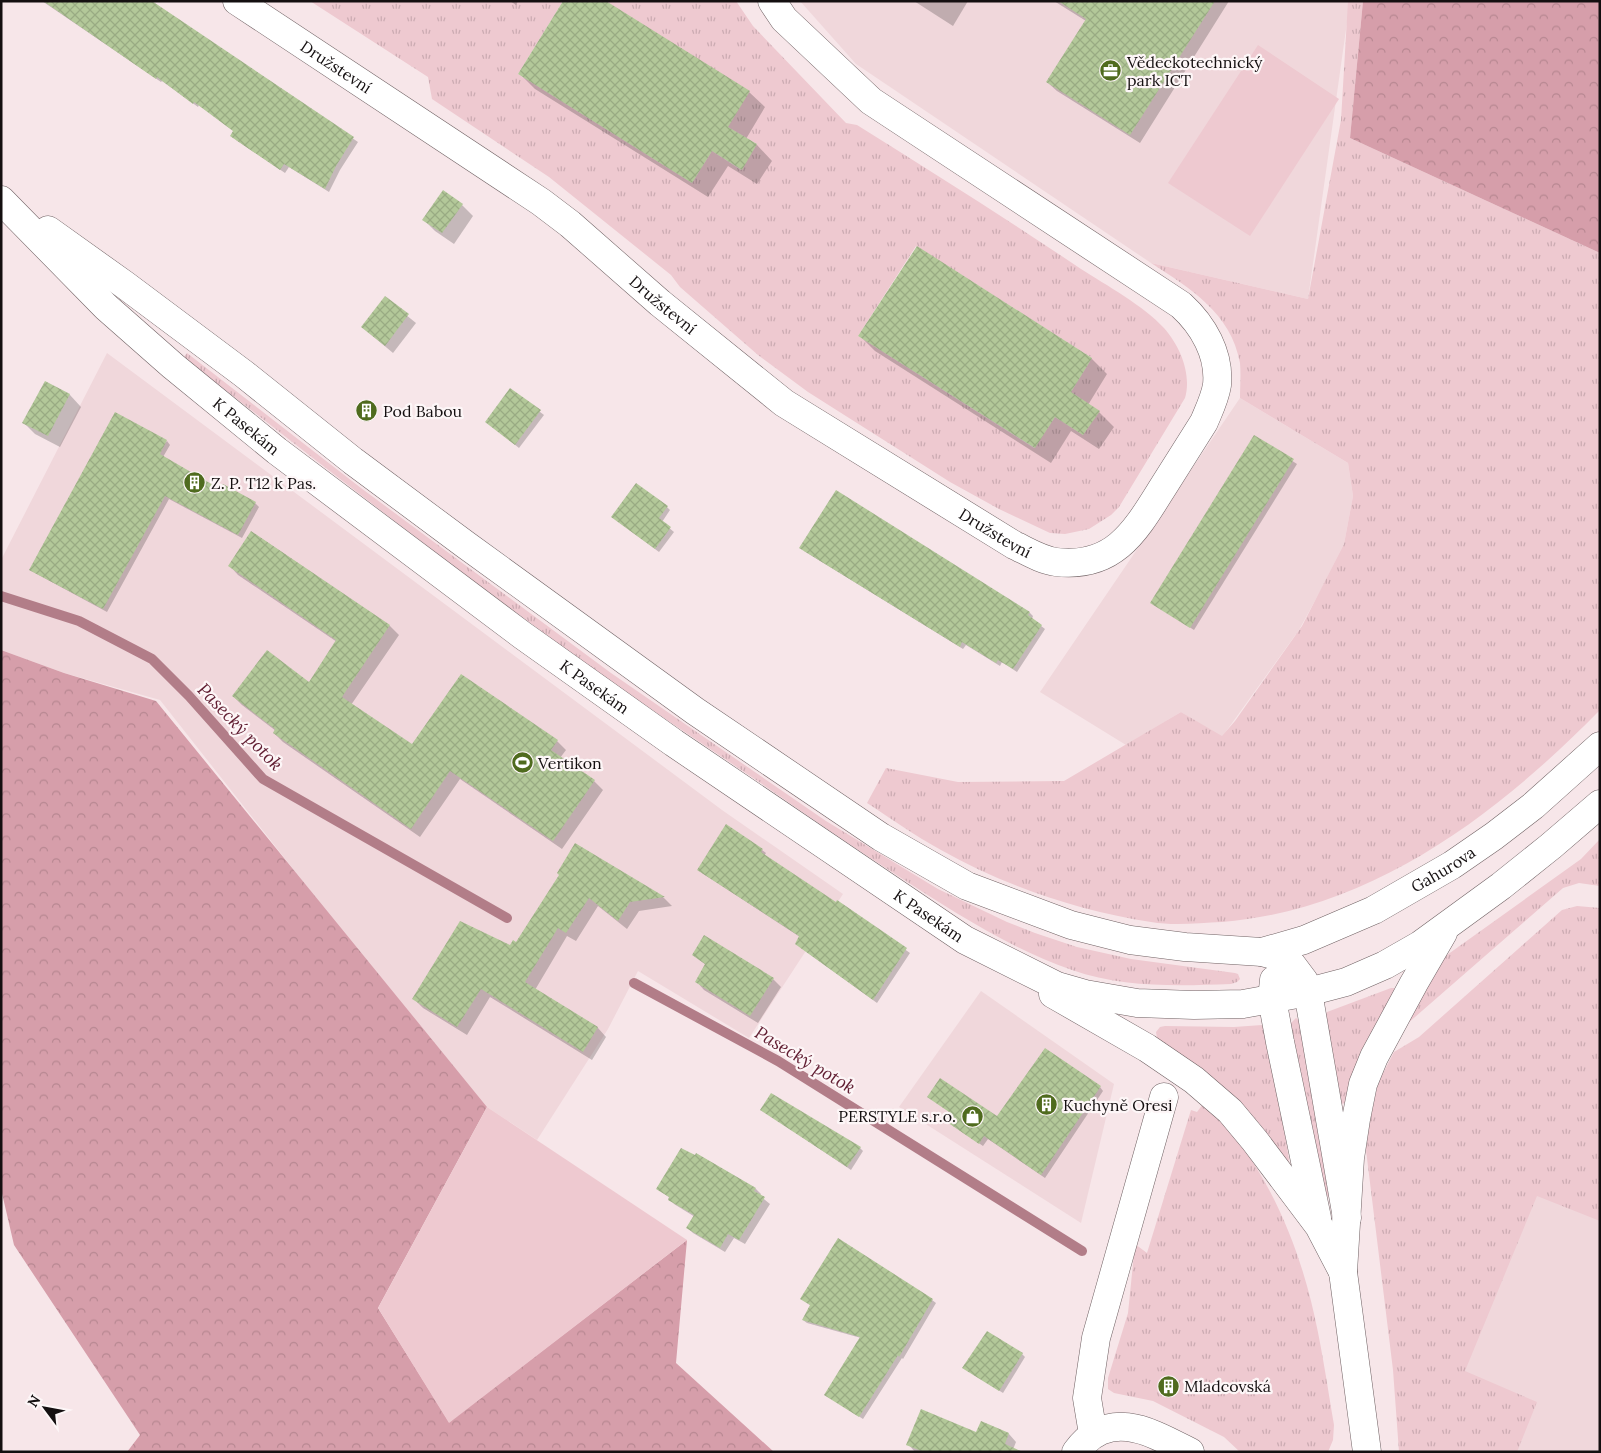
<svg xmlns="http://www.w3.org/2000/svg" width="1601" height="1453" viewBox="0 0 1601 1453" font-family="Lora,serif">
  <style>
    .built { fill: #f0d7db }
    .grass { fill: url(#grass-tufts); fill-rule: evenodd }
    .forest { fill: url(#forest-crowns) }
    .garden { fill: #eec9d0 }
    .shadow { fill: #0003 }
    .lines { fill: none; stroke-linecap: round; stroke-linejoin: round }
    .stream { stroke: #b27d88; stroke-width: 10 }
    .building { fill: url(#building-cross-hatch) }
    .minor-casing { stroke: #706264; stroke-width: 29 }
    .tertiary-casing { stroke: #706264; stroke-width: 29 }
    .minor { stroke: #fff; stroke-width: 28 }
    .tertiary { stroke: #fff; stroke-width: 28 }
    .labels { text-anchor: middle; stroke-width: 4.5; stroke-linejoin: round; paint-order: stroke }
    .poi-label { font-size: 16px; fill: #140f10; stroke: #fdf6f7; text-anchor: start }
    .street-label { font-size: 16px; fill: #140f10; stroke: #fdf6f7 }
    .water-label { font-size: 18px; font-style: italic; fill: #611e32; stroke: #fdf6f7 }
  </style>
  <defs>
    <pattern id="grass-tufts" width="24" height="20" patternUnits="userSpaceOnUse" patternTransform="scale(1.25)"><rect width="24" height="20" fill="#eec9d0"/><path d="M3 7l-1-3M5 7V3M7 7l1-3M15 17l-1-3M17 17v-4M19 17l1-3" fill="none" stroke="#cbabb2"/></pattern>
    <pattern id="forest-crowns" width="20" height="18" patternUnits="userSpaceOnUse" patternTransform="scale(1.25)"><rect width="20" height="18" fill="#d69eaa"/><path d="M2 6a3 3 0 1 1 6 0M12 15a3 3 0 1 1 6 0" fill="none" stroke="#b78791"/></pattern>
    <pattern id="building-cross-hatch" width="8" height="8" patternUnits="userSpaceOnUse" patternTransform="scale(1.25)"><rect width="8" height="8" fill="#b3c899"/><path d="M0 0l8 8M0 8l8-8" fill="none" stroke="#99ab83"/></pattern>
  </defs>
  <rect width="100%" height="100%" fill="#f7e6e9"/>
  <!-- built -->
  <g class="built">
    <path d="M800,1h550l-42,298 -157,-36 -295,-199z"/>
    <path d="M107,353l615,457 121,84 -94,144 -111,-67 -30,58 -71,111 -50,-33 -164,-200 -163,-207 -96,-27 -63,-23v-90z"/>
    <path d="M1240,398l108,65 5,33 -9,48 -21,42 -24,44 -77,107 -41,-25 -55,33 -86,-53z"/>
    <path d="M981,991l133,93 -33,139 -182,-116z"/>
    <path d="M1529,1178l71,8v266h-92l-65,-60z"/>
  </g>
  <!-- grass -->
  <g class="grass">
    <path d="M310,1h253l-45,73 174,109 20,-32 29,19 16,-26 -29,-17 -122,-126h130l17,25 93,97 11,2c75,47 150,94 224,144 25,16 63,37 83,59 16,18 28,46 21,70l-66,109 -8,8 -22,14 -24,5 -15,-1 -51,-24 -49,-27 -142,-90 -50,-37 -78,-68 -9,-12 -122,-98 -117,-78 -4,-22zM916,246l176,112 -21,34 28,19 -16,24 -28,-18 -21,31 -176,-112z"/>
    <path d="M1348,1h15l-13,137 250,115v457c-102,104 -228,200 -378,212 -23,1 -48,4 -71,0 -72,-11 -146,-36 -210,-72 -26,-14 -49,-31 -74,-47l19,-35 72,14 106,-1 117,-69 41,24 13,-15 67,-95 42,-82 9,-48 -5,-33 -108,-65c0,-11 1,-23 0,-35 -9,-50 -50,-75 -89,-100l157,36 33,-179z"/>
    <path d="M187,353l174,135 250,185 215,148 112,68 69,33 28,11 42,14 54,12 104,14 3,1 2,5 -3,3 -6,2c-53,2 -108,4 -159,-14 -63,-22 -118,-58 -174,-94 -45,-29 -89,-59 -133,-90 -53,-36 -106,-71 -159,-108 -141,-101 -278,-208 -414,-314l-8,-7z"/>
    <path d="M1600,839v47l-21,-3 -16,5 -156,136 33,-64 141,-101z"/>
    <path d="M1577,906l23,2v313l-63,-25 -72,175 72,31 -20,50h-118l-6,-82 -28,-228 13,-59 16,-31 25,-15 143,-127z"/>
    <path d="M1391,988h3l1,3 -48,111 -5,2 -3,-2 -14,-85 2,-5z"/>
    <path d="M1296,1018l6,4 27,175 -3,-2 -37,-170z"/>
    <path d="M1262,1025l6,6 21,129 -2,3c-8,-12 -16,-25 -25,-36 -28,-35 -63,-61 -101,-85l-4,-4 -1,-6 4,-5 5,-1 69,1z"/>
    <path d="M1203,1104c55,46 91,128 108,197 10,40 16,83 23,124l-1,15 -5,12h-88l-16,-15 -71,-36 -39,-8 -6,-4v-11l20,-65 7,-69 12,9 44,-143 6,2z"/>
  </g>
  <!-- forest -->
  <g class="forest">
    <path d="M1363,1h237v252l-250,-115z"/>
    <path d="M1,650l63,23 92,28 331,406 -109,201 71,114 238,-182 -11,123 98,89h-647l13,-17 -126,-190 -13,-56z"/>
  </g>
  <!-- garden -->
  <g class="garden">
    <path d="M1258,45l81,54 -89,137 -82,-53z"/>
    <path d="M487,1107l200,133 -238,183 -71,-115z"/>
  </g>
  <!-- shadow -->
  <g class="shadow">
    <path d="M42,1h108l208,141 -18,28 -11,22 -40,-25 -4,6 -49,-33 -2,-9 -35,-26 -1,2 -36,-26 -1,1z"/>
    <path d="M510,1h8l-2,4z"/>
    <path d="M914,1h54l-15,25z"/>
    <path d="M1054,1h175l-89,142 -83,-52 -10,-9 39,-61z"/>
    <path d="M520,74l229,18 16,15 -19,32 11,6 15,16 -15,23 -29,-18 -20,31 -173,-108z"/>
    <path d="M462,205l11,11 -19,28 -19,-13 -11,-11z"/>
    <path d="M917,247l175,112 15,15 -19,31 11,7 15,15 -15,22 -28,-18 -20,32 -176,-112 -15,-15z"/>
    <path d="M385,298l31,25 -23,30 -31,-26z"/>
    <path d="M46,383l24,12 11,12 -21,40 -25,-13 -11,-11z"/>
    <path d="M510,389l34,26 -25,33 -29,-23z"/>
    <path d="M1255,437l42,27 -103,166 -42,-27z"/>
    <path d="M167,441l3,4 -7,12 58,34 2,-5 32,17 4,4 -17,31 -73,-39 -62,113 -72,-39 -4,-4z"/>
    <path d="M836,492l194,121 3,3 -1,3 13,10 -28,43 -15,-10 -2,4 -34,-21 -3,4 -159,-98z"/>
    <path d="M667,507l3,3 -8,12 12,10 -15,20 -43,-32z"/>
    <path d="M252,532l138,94 9,9 -48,70 62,41 144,-5 9,9 -6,8 34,23 9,9 -41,59 -102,-70 -40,58 -137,-95 -9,-9 2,-2 -34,-26 -9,-9 76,-12 28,-42 -99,-67 -8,-9z"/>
    <path d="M576,844l88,54 8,8 -33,5 -12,18 -29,-23 -22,35 -9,-5 -32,54 63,38 8,9 -14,23 -102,-63 -23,38 -44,-27 -9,-9 102,-55 44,-69z"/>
    <path d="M762,850l4,3 -2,3 72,48 2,-2 72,51 -33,50 -77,-56v-10l-98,-64z"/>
    <path d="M693,955l80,24 8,8 -23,36 -54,-33 -7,-8 9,-17z"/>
    <path d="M1100,1087l3,4 -58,87 -57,-39 -5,7 -34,-23 1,-10 48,5z"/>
    <path d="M762,1110l98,38 3,3 -12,19z"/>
    <path d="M697,1154l59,35 5,5 -1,2 10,8 -25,40 -11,-6 -9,14 -32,-19 -5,-5 7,-11 -21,-13 -4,-6 -12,-9z"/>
    <path d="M802,1299l130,1 4,3 -33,56 -1,-1 -39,61 -37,-24 35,-57 -54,-15 -4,-3 8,-14z"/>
    <path d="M1022,1354l3,3 -22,36 -35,-22z"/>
    <path d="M1009,1434l7,8 -4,10h-97l-7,-8z"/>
  </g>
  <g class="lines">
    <!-- stream -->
    <g class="stream">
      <path d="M1,596l78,25 73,38 37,37 74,83 244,139"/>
      <path d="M634,983l144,78 304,190"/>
    </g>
  </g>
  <!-- building -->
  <g class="building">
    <path d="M43,1h109l202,136 -18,29 -11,23 -41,-25 -4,6 -50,-34 3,-5 -39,-29 -1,2 -36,-27 -1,2z"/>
    <path d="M563,1h43l144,90 -22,36 29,17 -15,26 -30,-19 -20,32 -174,-109z"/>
    <path d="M1058,1h157l-85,134 -84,-53 40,-63z"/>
    <path d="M443,190l20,14 -21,29 -20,-13z"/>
    <path d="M917,246l175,112 -21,34 29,19 -17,24 -28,-18 -20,31 -177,-112z"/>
    <path d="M385,296l24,18 -24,32 -24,-19z"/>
    <path d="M45,381l25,13 -22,42 -26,-13z"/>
    <path d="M510,388l31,22 -26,35 -30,-23z"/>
    <path d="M115,412l52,28 -7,14 60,35 3,-5 33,18 -18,33 -73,-39 -62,113 -74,-39z"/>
    <path d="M1254,435l40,24 -104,169 -40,-25z"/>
    <path d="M636,483l32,23 -9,12 12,9 -16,22 -44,-32z"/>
    <path d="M836,490l194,122 -2,3 14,10 -29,44 -15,-9 -2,3 -34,-21 -2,5 -161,-99z"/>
    <path d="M251,531l139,94 -48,72 70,47 49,-70 97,66 -7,10 44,30 -42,61 -103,-70 -39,58 -138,-96 2,-4 -43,-33 35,-46 42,32 27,-42 -108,-74z"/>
    <path d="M726,824l37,25 -2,3 75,50 1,-2 70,48 -34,52 -78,-56 4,-8 -102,-66z"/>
    <path d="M575,843l90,54 -35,5 -12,19 -29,-23 -23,35 -8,-5 -33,54 73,45 -15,25 -102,-63 -24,38 -45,-28 48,-78 50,24 3,-5 3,2 43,-67 -2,-2z"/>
    <path d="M704,935l70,43 -24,38 -55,-34 10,-18 -13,-9z"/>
    <path d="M1045,1048l56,38 -60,89 -57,-39 -5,8 -35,-24 5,-8 -22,-15 13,-19 57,38z"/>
    <path d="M771,1093l90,54 -14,20 -87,-57z"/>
    <path d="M681,1148l14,7 1,-2 60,35 -2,3 11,6 -26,43 -11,-6 -8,14 -34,-20 8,-13 -26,-15 1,-3 -13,-8z"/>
    <path d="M838,1238l95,61 -34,58 -1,-2 -39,62 -35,-22 36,-58 -58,-17 8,-15 -10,-6z"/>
    <path d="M987,1331l36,22 -24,38 -37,-23z"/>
    <path d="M921,1409l55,23 5,-11 28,12 -4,11 18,8h-99l-18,-7z"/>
  </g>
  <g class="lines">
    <defs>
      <g id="minor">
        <path id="s1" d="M237,1l304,201 29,22 90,79 124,100 230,142c13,6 27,15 42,17 59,7 80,-32 107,-75 14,-22 27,-43 41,-65 5,-12 11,-24 13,-37 3,-31 -14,-60 -36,-80l-310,-204 -87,-82 -12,-18"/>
        <path d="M1093,1434l-6,-36 9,-60 68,-241"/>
      </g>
      <g id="tertiary">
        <path id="s2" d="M1,200l105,107 67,59 104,85 245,184 152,108 291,197 92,46 28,8 52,9 57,2 49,-1 65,-12 38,-10 39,-17 35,-20 81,-59 50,-40 49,-42"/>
        <path d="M48,230l77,55 119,89 109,87 113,84 229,166 186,126 86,49 104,39 59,15 55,7 77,5 11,3 19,10 12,16 4,11 39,226"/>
        <path id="s3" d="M1262,952l42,-12 70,-30 78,-45 42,-29 39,-30 67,-60"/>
        <path d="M1274,980l-2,19 8,43 37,176"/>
        <path d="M1053,994l94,54 47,32 36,31 25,30 64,85 24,46"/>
        <path d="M1076,1452c33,-45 75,-20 114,0"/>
        <path d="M1367,1452l-24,-180 7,-114 6,-39 7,-35 11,-27 40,-74 29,-50"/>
      </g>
    </defs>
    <!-- minor casing -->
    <use href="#minor" class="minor-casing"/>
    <!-- tertiary casing -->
    <use href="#tertiary" class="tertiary-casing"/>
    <!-- minor -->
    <use href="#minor" class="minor"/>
    <!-- tertiary -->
    <use href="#tertiary" class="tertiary"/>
  </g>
  <!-- icons -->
  <defs>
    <symbol id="office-disc" viewBox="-11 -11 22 22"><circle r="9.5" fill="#4f6b1e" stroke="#fdf6f7"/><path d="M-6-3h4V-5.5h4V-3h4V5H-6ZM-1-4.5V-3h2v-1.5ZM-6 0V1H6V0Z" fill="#fff"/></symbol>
    <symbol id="building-disc" viewBox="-11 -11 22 22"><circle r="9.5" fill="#4f6b1e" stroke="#fdf6f7"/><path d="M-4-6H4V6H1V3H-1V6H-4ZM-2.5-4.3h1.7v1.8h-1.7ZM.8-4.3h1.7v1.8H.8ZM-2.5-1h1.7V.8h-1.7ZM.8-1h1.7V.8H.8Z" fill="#fff"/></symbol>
    <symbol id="stadium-disc" viewBox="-11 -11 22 22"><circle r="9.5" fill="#4f6b1e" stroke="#fdf6f7"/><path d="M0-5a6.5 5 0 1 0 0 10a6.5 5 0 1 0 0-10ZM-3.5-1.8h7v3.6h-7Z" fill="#fff"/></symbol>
    <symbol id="shop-disc" viewBox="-11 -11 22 22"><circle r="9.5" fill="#4f6b1e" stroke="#fdf6f7"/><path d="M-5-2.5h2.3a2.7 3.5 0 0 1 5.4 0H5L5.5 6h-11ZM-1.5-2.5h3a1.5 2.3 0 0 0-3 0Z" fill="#fff"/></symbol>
  </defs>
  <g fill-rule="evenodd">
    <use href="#office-disc" x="1098" y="58" width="25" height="25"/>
    <use href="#building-disc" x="354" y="398" width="25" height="25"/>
    <use href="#building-disc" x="182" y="470" width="25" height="25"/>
    <use href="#stadium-disc" x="510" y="750" width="25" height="25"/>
    <use href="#building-disc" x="1034" y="1092" width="25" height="25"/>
    <use href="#shop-disc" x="960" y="1104" width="25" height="25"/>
    <use href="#building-disc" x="1156" y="1374" width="25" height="25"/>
  </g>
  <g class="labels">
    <!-- poi labels -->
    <g class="poi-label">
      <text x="1127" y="68">Vědeckotechnický<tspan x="1127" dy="18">park ICT</tspan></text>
      <text x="383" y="417">Pod Babou</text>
      <text x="211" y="489">Z. P. T12 k Pas.</text>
      <text x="538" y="769">Vertikon</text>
      <text x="1063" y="1111">Kuchyně Oresi</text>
      <text x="956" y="1122" text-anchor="end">PERSTYLE s.r.o.</text>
      <text x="1184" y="1392">Mladcovská</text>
    </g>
    <!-- street labels -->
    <g class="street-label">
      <text dy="6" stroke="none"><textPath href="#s1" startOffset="119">Družstevní</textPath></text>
      <text dy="6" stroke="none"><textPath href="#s1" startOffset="524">Družstevní</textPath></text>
      <text dy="6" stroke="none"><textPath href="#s2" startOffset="334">K Pasekám</textPath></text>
      <text dy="6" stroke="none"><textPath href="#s1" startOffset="928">Družstevní</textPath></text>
      <text dy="6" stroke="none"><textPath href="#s2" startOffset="769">K Pasekám</textPath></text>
      <text dy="6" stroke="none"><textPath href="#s3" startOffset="200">Gahurova</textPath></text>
      <text dy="6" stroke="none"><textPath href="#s2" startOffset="1174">K Pasekám</textPath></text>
    </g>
    <!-- water labels -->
    <g class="water-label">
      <text transform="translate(240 727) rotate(46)" y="6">Pasecký potok</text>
      <text transform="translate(805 1060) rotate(31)" y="6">Pasecký potok</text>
    </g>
  </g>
  <!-- border -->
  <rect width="1601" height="1453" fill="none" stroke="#140f10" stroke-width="5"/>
  <!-- north arrow -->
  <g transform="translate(45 1408) rotate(302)" stroke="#fdf6f7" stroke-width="4" paint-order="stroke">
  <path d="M0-4L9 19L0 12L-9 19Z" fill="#140f10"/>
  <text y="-8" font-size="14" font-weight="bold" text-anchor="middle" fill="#140f10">N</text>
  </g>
</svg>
